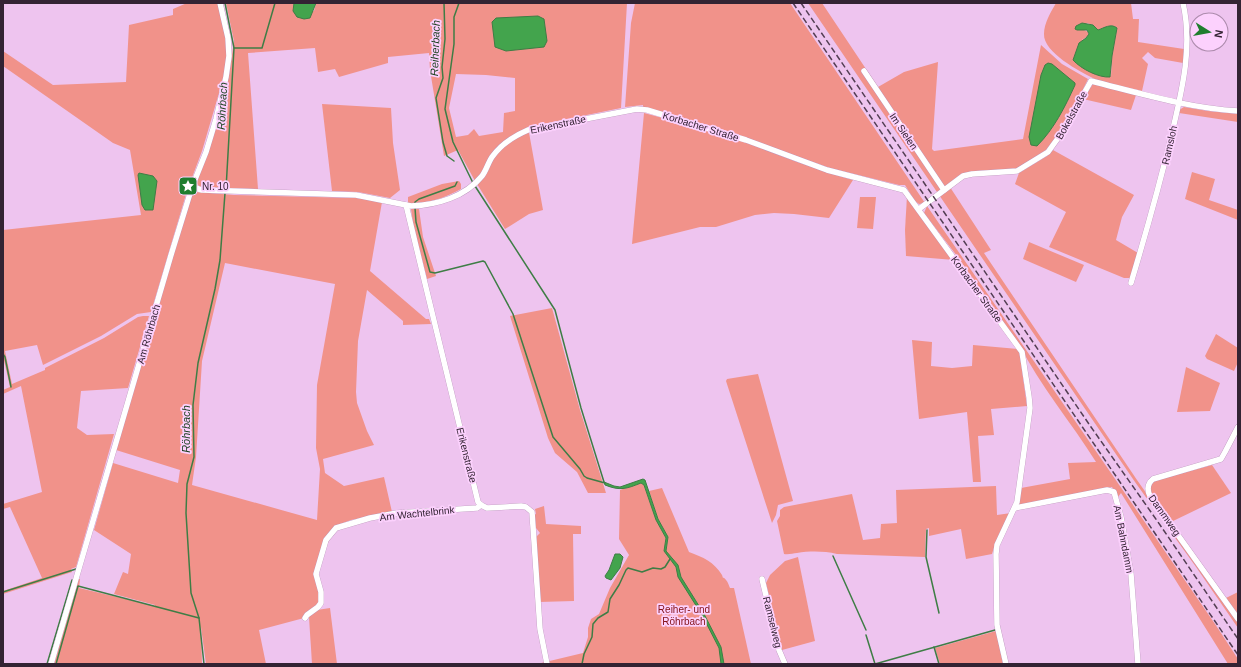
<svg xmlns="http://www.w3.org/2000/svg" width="1241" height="667" viewBox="0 0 1241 667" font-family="Helvetica,sans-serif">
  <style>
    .green { fill: #f1928a; fill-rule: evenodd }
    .water { fill: #43a44d; stroke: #3e7d45 }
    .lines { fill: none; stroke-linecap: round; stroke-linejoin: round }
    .stream { stroke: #3e7d45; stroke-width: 1.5 }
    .street-casing { stroke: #b48cb5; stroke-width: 6 }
    .street { stroke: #fff; stroke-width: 5.5 }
    .rail { stroke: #533e53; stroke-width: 1.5; stroke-dasharray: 6 3; stroke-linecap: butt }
    .labels { text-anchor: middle; stroke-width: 3.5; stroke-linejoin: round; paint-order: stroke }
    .street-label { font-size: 10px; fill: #332333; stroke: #fcd1fd }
    .poi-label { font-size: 10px; fill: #332333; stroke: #fcd1fd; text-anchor: start }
    .park-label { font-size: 10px; fill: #831117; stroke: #fcd1fd }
    .water-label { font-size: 11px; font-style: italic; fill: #183f1c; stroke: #fcd1fd }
  </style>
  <rect width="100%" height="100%" fill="#eec4ef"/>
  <!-- green -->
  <g class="green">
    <path d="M187,3h31l8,36 1,16 -3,21 -22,75 -15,40 -36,121 -14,2 -36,22 -58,29 -6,-20 -32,6 7,33 33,-14v-2l59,-30 34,-21 5,-1h6l-21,72 -47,3 -4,37 10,7 27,-1 -38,133 -5,2 1,3 -69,22v-3l39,-13 -32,-71 -7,2v-5l39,-12 -21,-106 -18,8v-4l7,-3 -7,-31v-126l138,-15 -11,-65 -17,-7 -110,-77v-15l50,34 73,-3 3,-57 44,-10v-6z"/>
    <path d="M226,3h68l-1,8h21l2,-8h311l-6,105 -93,19 15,83 -14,4 -24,15 -28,-45 3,-9 -5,6 -17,-31 -14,6 -14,-86 -1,-17 -41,4v6l-49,14 -4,-8 -17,3 -3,-24 -67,5 10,136 -58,-2 -4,-4 33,-108 5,-34zM456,74l30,1 29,3v33l-11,2 -1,19 -24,4 -5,-7 -6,6 -12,2 -7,-29z"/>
    <path d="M635,3h155l135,200 -6,1 -4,-3 -10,-16h-6l-69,-17 -119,-42 -68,-19v-2l-18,2 6,-84z"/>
    <path d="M808,3h14l56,84 26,-15 34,-10 -6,87 2,2 89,-12 18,-94 21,19 26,15 -21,43 -21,28 -30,19 -41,2 -14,3 -13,10 43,66 -7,3 153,227 101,143v5l-42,-61 -61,-85zM1063,74l12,9v2c-10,22 -21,44 -38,61z"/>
    <path d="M1056,3h75l2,16h6l-1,23 46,7 -1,14 -28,-5 -7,-6 -6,6 6,6 -6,27c-15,-4 -33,-6 -47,-12 -15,-7 -52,-27 -51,-45 0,-11 7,-22 12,-31zM1087,23l6,2 5,5c6,-2 13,-7 19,-2l-5,28 -1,20 -29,-36 6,-4v-4l-4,-2h-5z"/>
    <path d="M1093,84l43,11 -5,15 -48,-11z"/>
    <path d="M322,104l69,4 2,35 7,47 -10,8 -32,-6 -26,-1z"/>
    <path d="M1184,107l24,4 30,3v8l-59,-9v-3z"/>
    <path d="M644,113c34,9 67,18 100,29 36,13 72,28 109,38l-24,38 -35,-4 -20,-1 -19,2 -39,12h-16l-68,17z"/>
    <path d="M1053,150l81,45 -12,22 -6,23 22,13 -8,25h-6l-75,-31 17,-35 -51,-28 4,-11 28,-17z"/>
    <path d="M1192,172l23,7 -6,21 29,10v10l-53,-21z"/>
    <path d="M459,181l2,3v5c-17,9 -33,15 -53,14v-6l34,-13z"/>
    <path d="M195,192l40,3 121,3 26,4 -12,69 56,48h3l2,5 -28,1v-4l-36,-31 -9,51 -2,51 1,11 10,28 7,14 -51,14 2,14 19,13 40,-9 8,35 -41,8 -16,6 -20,48 5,18 -1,11 -15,15 -45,12 7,34h-60l-5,-37 1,37h-148l24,-85h2l-1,9 76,18v-1l-41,-11 9,-22 5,2 3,-20 -37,-24 19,-67 65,20 2,-13 -64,-20 74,-253zM225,263l110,21 -18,101 -1,63 4,21 -3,51 -125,-35 4,-28 6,-96z"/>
    <path d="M907,196l47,64 -48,-4 -1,-26z"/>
    <path d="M860,197h16l-3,32 -16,-1z"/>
    <path d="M927,206l288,418 23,35v5h-10l-107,-171 -3,4 -6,-10 -94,20 3,-19 49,-9 -2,-16 28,-1c-25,-40 -56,-76 -77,-118l-62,-88 -33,-43z"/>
    <path d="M411,209h8l4,28 13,39 -9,3 -14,-56z"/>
    <path d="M1029,242l55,23 -8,17 -53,-23z"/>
    <path d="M552,308l28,102 26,83h-18l-11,-21 -22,-19 -7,-15 -38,-122z"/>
    <path d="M1216,334l22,14v14l-4,9 -27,-12 -2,-3z"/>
    <path d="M912,340l20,2 -1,24 21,2 20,-2 1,-21 46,4 8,57 -36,3 3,26 -16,1 3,46h-8l-6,-70 -48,7z"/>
    <path d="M1186,367l34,16 -10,28 -33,1z"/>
    <path d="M758,374l35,127 -15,4 -2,10 -4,8 -46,-142 1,-2z"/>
    <path d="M1212,465l19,28 -60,29 -19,-26 -2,-9 4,-6z"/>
    <path d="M641,483l3,2 12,35 10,18 -1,4 1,9 2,-14 -10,-18 -9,-28 13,-3 27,64c14,5 25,10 33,23 2,6 0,0 4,5 2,2 3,6 4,8h4l17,76h-214l46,-11 5,-16v-9l3,-9 8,-5 11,-26 19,-33 -10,-16 1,-49z"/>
    <path d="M996,486l1,29 14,-2 -16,31 -3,10 -26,5 -5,-30 -32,7v-8l-3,1 -1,28 -88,-3c-13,-3 -27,-3 -40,-1 -4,0 -8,2 -13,1l-7,-33 3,-5v-6l4,-3 68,-13 11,46 17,-2 1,-14 16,-1 -1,-33z"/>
    <path d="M544,506l2,18 35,2v8h-8l1,67 -35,1 -3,-65 4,-4 -4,-5h-1l-1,-13 2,-1 -1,-5z"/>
    <path d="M798,557l17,84 -33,9 -16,-67 4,-8 15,-14z"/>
    <path d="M1238,592v22l-12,-16z"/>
    <path d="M330,608l7,56h-25l-3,-47 8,-7z"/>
    <path d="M996,631l7,33h-63l-5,-16z"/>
  </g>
  <!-- water -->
  <g class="water">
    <path d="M294,3h22l-6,15 -6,1 -7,-2 -4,-6z"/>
    <path d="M538,16l6,3 3,22 -3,6 -38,4 -11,-4 -3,-25 4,-4z"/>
    <path d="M1082,23l11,2 5,5c6,-2 13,-7 19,-2l-5,28 -2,21c-11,1 -29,-8 -37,-17l6,-17 7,-5 3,-4 -2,-4h-10l-2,-1 1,-3z"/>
    <path d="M1048,63l4,1 23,19v2c-10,22 -21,44 -38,61l-6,-1 -2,-8 12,-62 4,-10z"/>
    <path d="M139,173l14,3 4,5 -4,29h-8l-3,-5 -4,-30z"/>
    <path d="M643,479l2,1 13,39 10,18 -2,14 12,14 3,12 23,37 17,33 3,17h-3l-2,-16 -17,-33 -24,-38 -2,-10 -12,-16 2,-13 -10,-18 -12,-35 -3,-2c-15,6 -21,8 -36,2l-1,-3 10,4 6,1z"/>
    <path d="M615,554h5l3,3 -3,11 -9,12 -5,-2 -1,-2 4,-6z"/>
  </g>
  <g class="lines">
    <!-- stream -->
    <g class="stream">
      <path d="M225,3l9,45 -8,141"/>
      <path d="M444,3l1,36 -3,28 1,11 -7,20 7,44 4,14 7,5"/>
      <path d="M459,3l-5,14v27l-9,65 8,33 20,41"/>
      <path d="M234,48h28l13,-45"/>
      <path d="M475,186l80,124 26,98 23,74"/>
      <path d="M415,204v-2l4,-3 36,-13 2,-4"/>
      <path d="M415,208l1,14 14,50 5,1 48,-12 2,1 28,52 40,123 27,32 4,7 3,2 18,5"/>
      <path d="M3,354l2,3 6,30"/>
      <path d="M927,530l-1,27 13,56"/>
      <path d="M833,556l33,74"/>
      <path d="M3,592l73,-23"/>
      <path d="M866,635l9,29 120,-34"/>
      <path d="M934,647l5,17"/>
      <path d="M47,664l25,-84"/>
      <path d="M56,664l22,-78 121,32"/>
      <path d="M204,664l-5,-46 -8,-25 -5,-80 1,-29 7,-27 -1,-52 5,-42 17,-74 5,-29 5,-67"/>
      <path d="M582,664l2,-10 8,-17 1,-13 5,-6 10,-6 2,-13 9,-14 7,-15 2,-2 14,4 11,-4 8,1 4,-2 5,-8"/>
    </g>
    <defs>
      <g id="street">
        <path d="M864,71l80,119"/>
        <path d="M192,187l10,3 154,5 55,11c26,-1 54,-9 71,-30 4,-5 6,-13 10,-19 9,-13 22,-21 36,-27l109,-21 10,1 99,30 81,30 77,20 118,162 7,45 1,11 -13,94 -20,43 -1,9 1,71 9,39"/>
        <path d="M406,205l72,297 3,3 6,3 34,-2 5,1 6,5 8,117 7,35"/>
        <path d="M919,209l44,-33 9,-2 45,-3 31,-19 13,-18 30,-53c48,12 97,27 147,30"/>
        <path d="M1131,283c15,-50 29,-100 41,-150 10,-43 21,-86 11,-130"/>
        <path d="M1238,427l-13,25 -4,7 -68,20c-6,5 -6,11 -3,17l88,123"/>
        <path d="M1015,508l92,-18 7,2 7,25 10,57 7,90"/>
        <path d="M762,579l17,71 6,14"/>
        <path d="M305,618l2,-3 11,-8 3,-4v-11l-5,-18 10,-34 10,-12 34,-10 27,-5 80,-5 4,-3"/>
        <path d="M51,664l120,-409 21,-68 14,-35 10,-33 10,-42 3,-21 -1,-18 -8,-35"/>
      </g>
    </defs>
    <!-- street casing -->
    <use href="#street" class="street-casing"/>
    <!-- street -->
    <use href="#street" class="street"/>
    <!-- rail -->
    <g class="rail">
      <path d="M793,3l445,652"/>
      <path d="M801,3l290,424 67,95 80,117"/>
    </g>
  </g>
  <!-- icons -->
  <defs>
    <symbol id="sight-square" viewBox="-11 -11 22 22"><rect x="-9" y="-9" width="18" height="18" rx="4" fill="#1f7e2e" stroke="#fcd1fd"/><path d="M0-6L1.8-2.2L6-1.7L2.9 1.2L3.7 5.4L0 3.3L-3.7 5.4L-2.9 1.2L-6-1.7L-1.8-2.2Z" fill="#fff"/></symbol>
  </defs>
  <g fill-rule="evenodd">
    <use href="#sight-square" x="177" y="175" width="22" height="22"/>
  </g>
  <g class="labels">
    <!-- street labels -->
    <g class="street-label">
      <text transform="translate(1071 115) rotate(-61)" y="4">Bokelstraße</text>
      <text transform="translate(558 124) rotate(-12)" y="4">Erikenstraße</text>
      <text transform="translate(701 126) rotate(17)" y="4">Korbacher Straße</text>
      <text transform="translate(904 131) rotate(56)" y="4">Im Sielen</text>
      <text transform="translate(1169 145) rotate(-77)" y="4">Ramsloh</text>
      <text transform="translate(977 289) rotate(54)" y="4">Korbacher Straße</text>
      <text transform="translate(148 334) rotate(-74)" y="4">Am Röhrbach</text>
      <text transform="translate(467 455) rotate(76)" y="4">Erikenstraße</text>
      <text transform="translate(417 513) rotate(-6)" y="4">Am Wachtelbrink</text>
      <text transform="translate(1165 515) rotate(55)" y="4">Dammweg</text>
      <text transform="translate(1124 539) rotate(79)" y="4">Am Bahndamm</text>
      <text transform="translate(773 622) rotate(76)" y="4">Ramselweg</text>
    </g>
    <!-- poi labels -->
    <g class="poi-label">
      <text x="202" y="190">Nr. 10</text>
    </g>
    <!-- park labels -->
    <g class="park-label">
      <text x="684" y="613">Reiher- und<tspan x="684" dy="12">Röhrbach</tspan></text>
    </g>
    <!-- water labels -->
    <g class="water-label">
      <text transform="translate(435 48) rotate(-88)" y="4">Reiherbach</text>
      <text transform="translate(222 106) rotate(-87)" y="4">Röhrbach</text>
      <text transform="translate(186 429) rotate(-90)" y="4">Röhrbach</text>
    </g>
  </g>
  <!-- border -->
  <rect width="1241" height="667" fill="none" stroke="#332333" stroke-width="8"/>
  <!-- north arrow -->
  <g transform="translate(1209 32) rotate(101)"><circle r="19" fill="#fcd1fd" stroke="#ac8bac"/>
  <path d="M0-3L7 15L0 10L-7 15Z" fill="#1f7e2e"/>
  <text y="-6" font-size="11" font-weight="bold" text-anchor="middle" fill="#332333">N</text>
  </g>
</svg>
